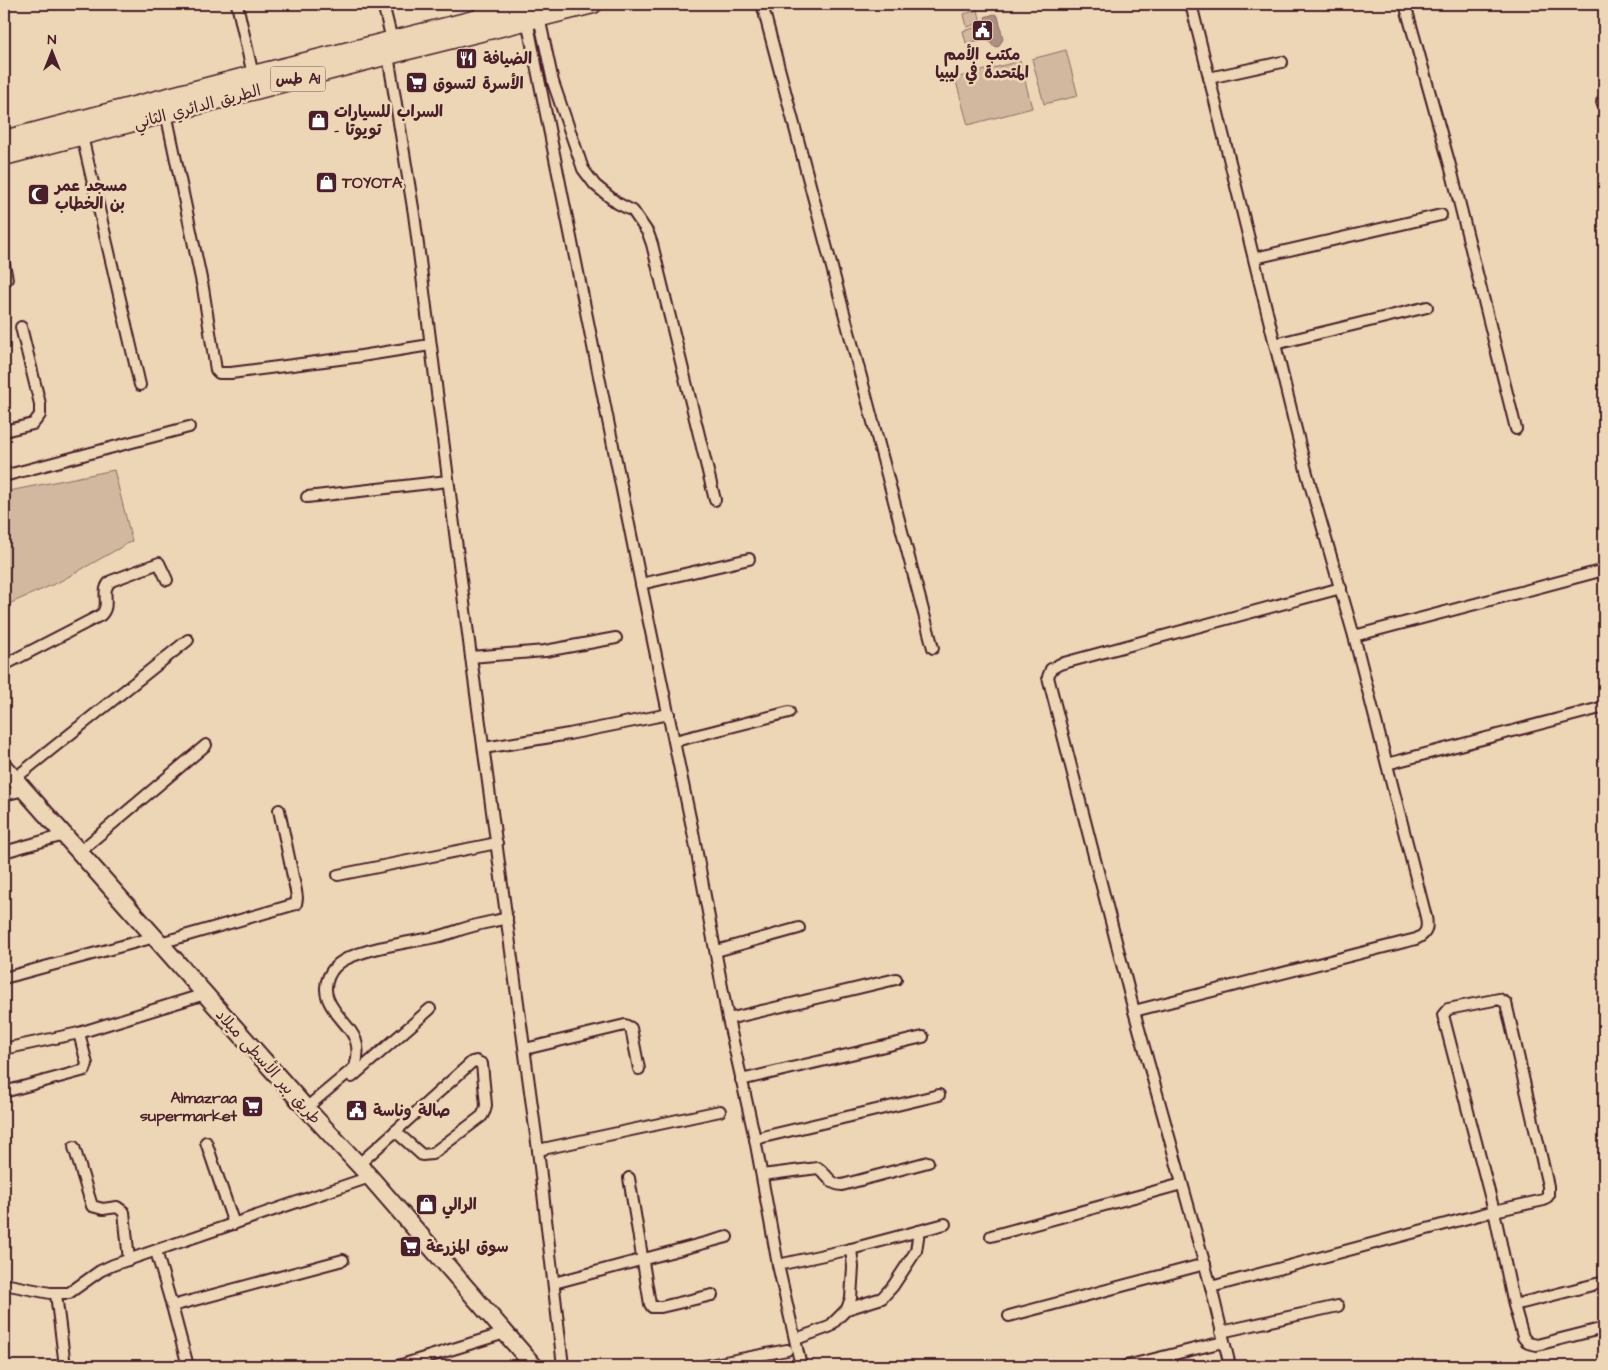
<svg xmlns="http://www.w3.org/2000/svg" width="1608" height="1370" viewBox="0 0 1608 1370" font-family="'Architects Daughter','Playpen Sans Arabic',sans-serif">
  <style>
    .green { fill: #d1b89f; stroke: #8e6c65 }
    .water { fill: #ad9081; stroke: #85635f }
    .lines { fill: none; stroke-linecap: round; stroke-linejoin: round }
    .street-casing { stroke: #4a1f2b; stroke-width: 14 }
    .primary-casing { stroke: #4a1f2b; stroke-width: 20 }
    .highway-casing { stroke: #4a1f2b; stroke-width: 21 }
    .street { stroke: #ecd6b5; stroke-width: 10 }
    .primary { stroke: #ecd6b5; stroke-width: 16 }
    .highway { stroke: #ecd6b5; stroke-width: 18 }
    .labels { text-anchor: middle; stroke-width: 5; stroke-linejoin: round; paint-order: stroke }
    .shield { fill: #ecd6b5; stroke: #7b5654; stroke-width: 1 }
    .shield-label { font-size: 15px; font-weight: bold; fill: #4a1f2b }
    .poi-label { font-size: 16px; font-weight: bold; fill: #4a1f2b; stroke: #ecd6b5; text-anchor: start }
    .street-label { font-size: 16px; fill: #4a1f2b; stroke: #ecd6b5 }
  </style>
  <rect width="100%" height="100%" fill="#ecd6b5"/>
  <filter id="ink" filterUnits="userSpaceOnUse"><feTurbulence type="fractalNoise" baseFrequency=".02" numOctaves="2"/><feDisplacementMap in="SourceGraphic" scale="10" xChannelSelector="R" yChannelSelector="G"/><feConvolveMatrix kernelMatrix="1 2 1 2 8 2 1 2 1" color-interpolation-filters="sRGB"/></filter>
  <g filter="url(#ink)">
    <!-- green -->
    <g class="green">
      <path d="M978,10l3,13 -14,4 -3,-13z"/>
      <path d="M982,26l3,13 -19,4 -3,-12z"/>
      <path d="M1066,50l12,46 -34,8 -12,-45z"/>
      <path d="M1020,61l12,47 -64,17 -13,-47z"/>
      <path d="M114,470l18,71 -73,41 -55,24v-114z"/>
    </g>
    <!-- water -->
    <path class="water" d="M994,14l4,2 5,23 -5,8 -5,-1 -5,-6 2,-13 -3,-2 -2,-8z"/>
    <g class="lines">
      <defs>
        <g id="street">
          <path d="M237,4l16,71"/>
          <path d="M383,4l9,36"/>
          <path d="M762,4l171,644"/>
          <path d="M1191,4l115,466 48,166 250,-66"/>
          <path d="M1405,4l46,165 65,260"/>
          <path d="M539,17l14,65 30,87 12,16 22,18 16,8 15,22 4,11 63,256"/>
          <path d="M479,18l2,-14"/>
          <path d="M527,20l114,564 52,248 35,187 27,120 23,126 23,101"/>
          <path d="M388,55l26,159 57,443 67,493 25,216"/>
          <path d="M1209,78l73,-16"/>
          <path d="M1602,102h2"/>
          <path d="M166,113l37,175 13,82 3,3h12l124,-16 75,-12"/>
          <path d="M82,136l58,249"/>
          <path d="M1255,258l186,-43"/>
          <path d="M4,264l3,15"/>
          <path d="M1275,344l152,-37"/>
          <path d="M4,431l29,-7 7,-9v-11l-19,-77"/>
          <path d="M4,476l185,-49"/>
          <path d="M307,497l141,-16"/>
          <path d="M641,584l108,-25"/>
          <path d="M471,657l74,-6 71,-13"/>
          <path d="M4,665l97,-50c11,-11 -2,-24 10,-34l48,-18 8,17"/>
          <path d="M675,741l114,-29"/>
          <path d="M484,748l85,-14 100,-20"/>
          <path d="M1387,764l217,-57"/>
          <path d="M14,779l174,-139"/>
          <path d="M4,795l20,-5"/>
          <path d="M4,852l60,-17"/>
          <path d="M79,852l127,-107"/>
          <path d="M338,875l159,-32"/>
          <path d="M160,943l136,-39 1,-6 -1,-7 -17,-81"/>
          <path d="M716,951l83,-23"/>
          <path d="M4,978l151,-41"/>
          <path d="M1134,1011l282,-72c11,-5 12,-11 10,-22l-72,-281"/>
          <path d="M728,1019l168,-40"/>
          <path d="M4,1049l75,-16 126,-39"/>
          <path d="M525,1049l100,-24 6,3 8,41"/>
          <path d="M352,1077l78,-68"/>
          <path d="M741,1080l182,-43"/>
          <path d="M4,1092l81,-22 2,-6 -8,-31"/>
          <path d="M306,1108l49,-41c11,-36 -16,-41 -27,-68 -6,-15 2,-31 16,-39 22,-12 66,-18 92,-23 14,-3 27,-9 41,-12 10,-3 20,-4 30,-7"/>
          <path d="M755,1139l184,-44"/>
          <path d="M206,1142l28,82"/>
          <path d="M74,1147l18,59 11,3 14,-2 7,5 5,48"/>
          <path d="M538,1150l182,-39"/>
          <path d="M358,1165l114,-103 4,-1 6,3 4,41 -1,5 -3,6 -50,38 -10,1 -27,-24"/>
          <path d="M762,1175l56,-7c9,6 12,17 24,17l86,-23"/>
          <path d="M629,1178l21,126 2,3h9l51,-12"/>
          <path d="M991,1236l191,-52"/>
          <path d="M156,1251l16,55 16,60"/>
          <path d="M778,1265l73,-16 94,-25"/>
          <path d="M554,1283l173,-46"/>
          <path d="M4,1284l46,9h19l31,-22 13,-6 257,-88"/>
          <path d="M1211,1287l283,-76 50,-11 4,-4v-10l-42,-183 -7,-4 -51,10 -5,6 51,196 20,94 9,32 5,6 9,2 67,-17"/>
          <path d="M56,1294l9,72"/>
          <path d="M1514,1305l90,-23"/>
          <path d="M172,1306l171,-46"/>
          <path d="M847,1309l35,-11 11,-12 23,-35 3,-20"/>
          <path d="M1009,1316l196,-52"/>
          <path d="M1221,1332l117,-26"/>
          <path d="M796,1339l33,-12 18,-18 4,-11 2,-31 -2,-18"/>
          <path d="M398,1366l107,-33"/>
          <path d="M704,1366l83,-16"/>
          <path d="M1126,1366l97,-24"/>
          <path d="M1230,1366l-19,-79 -77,-276 -86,-334 3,-8 9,-5 281,-76"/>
        </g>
        <path id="primary" d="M4,767l302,341 64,69 164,189"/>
        <g id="highway">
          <path d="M4,140l249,-65 285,-71"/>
          <path d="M4,156l384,-101 205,-51"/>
        </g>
      </defs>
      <!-- street casing -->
      <use href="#street" class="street-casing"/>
      <!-- primary casing -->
      <use href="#primary" class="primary-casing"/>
      <!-- highway casing -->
      <use href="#highway" class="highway-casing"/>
      <!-- street -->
      <use href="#street" class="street"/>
      <!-- primary -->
      <use href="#primary" class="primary"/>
      <!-- highway -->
      <use href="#highway" class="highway"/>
    </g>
  </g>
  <!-- icons -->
  <defs>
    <symbol id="civic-square" viewBox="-11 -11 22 22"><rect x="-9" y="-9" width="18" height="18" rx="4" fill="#4a1f2b" stroke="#ecd6b5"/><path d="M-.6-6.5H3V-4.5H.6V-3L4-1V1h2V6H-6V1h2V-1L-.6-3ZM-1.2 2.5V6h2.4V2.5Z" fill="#fff"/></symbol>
    <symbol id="restaurant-square" viewBox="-11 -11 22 22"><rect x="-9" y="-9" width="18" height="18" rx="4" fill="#4a1f2b" stroke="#ecd6b5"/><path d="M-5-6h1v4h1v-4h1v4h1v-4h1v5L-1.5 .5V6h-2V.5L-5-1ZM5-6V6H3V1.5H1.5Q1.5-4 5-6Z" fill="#fff"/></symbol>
    <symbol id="supermarket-square" viewBox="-11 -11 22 22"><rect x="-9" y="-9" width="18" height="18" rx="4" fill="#4a1f2b" stroke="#ecd6b5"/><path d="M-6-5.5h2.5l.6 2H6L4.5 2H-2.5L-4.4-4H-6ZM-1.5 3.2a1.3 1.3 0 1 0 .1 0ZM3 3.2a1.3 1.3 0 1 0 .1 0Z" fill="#fff"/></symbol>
    <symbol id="shop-square" viewBox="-11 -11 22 22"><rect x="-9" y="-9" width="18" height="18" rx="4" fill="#4a1f2b" stroke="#ecd6b5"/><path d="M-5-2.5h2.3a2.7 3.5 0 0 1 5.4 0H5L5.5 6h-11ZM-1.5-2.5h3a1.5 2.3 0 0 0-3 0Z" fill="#fff"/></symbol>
    <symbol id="mosque-square" viewBox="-11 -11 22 22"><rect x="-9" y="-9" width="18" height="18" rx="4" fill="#4a1f2b" stroke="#ecd6b5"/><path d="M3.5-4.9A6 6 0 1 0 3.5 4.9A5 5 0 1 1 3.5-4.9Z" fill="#fff"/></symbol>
  </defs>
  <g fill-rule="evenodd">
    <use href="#civic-square" x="970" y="18" width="25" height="25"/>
    <use href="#restaurant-square" x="454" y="46" width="25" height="25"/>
    <use href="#supermarket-square" x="404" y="70" width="25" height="25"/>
    <use href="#shop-square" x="306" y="108" width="25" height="25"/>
    <use href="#shop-square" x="314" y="170" width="25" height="25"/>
    <use href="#mosque-square" x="26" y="182" width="25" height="25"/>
    <use href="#supermarket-square" x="240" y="1094" width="25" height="25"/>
    <use href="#civic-square" x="344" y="1098" width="25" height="25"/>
    <use href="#shop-square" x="414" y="1192" width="25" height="25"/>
    <use href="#supermarket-square" x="398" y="1234" width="25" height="25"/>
  </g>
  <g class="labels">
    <!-- shield labels -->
    <rect class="shield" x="270.5" y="66.5" width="55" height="25" rx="4"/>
    <g class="shield-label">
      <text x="298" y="84">طس A1</text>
    </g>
    <!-- poi labels -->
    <g class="poi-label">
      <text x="982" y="60" text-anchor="middle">مكتب الأمم<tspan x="982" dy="18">المتحدة في ليبيا</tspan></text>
      <text x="483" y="64">الضيافة</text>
      <text x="433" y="89">الأسرة لتسوق</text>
      <text x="334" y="117">السراب للسيارات<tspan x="334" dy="18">- تويوتا</tspan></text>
      <text x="342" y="188">TOYOTA</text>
      <text x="55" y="191">مسجد عمر<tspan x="55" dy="18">بن الخطاب</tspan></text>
      <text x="237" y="1103" text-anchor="end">Almazraa<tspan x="237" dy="18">supermarket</tspan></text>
      <text x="373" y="1116">صالة وناسة</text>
      <text x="442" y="1210">الرالي</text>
      <text x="426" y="1252">سوق المزرعة</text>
    </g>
    <!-- street labels -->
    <g class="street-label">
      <text transform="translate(197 106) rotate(-15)" y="6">الطريق الدائري الثاني</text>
      <text transform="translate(269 1066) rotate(48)" y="6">طريق بير الأسطى ميلاد</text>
    </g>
  </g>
  <!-- margin -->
  <rect width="1608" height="1370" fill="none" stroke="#ecd6b5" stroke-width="20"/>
  <rect x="10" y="10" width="1588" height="1350" fill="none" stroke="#4a1f2b" stroke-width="2" filter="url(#ink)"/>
  <!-- north arrow -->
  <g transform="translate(52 52)" stroke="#ecd6b5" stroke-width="4" paint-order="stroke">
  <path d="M0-4L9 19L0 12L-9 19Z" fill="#4a1f2b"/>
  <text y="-8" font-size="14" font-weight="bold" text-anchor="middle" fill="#4a1f2b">N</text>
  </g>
</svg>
